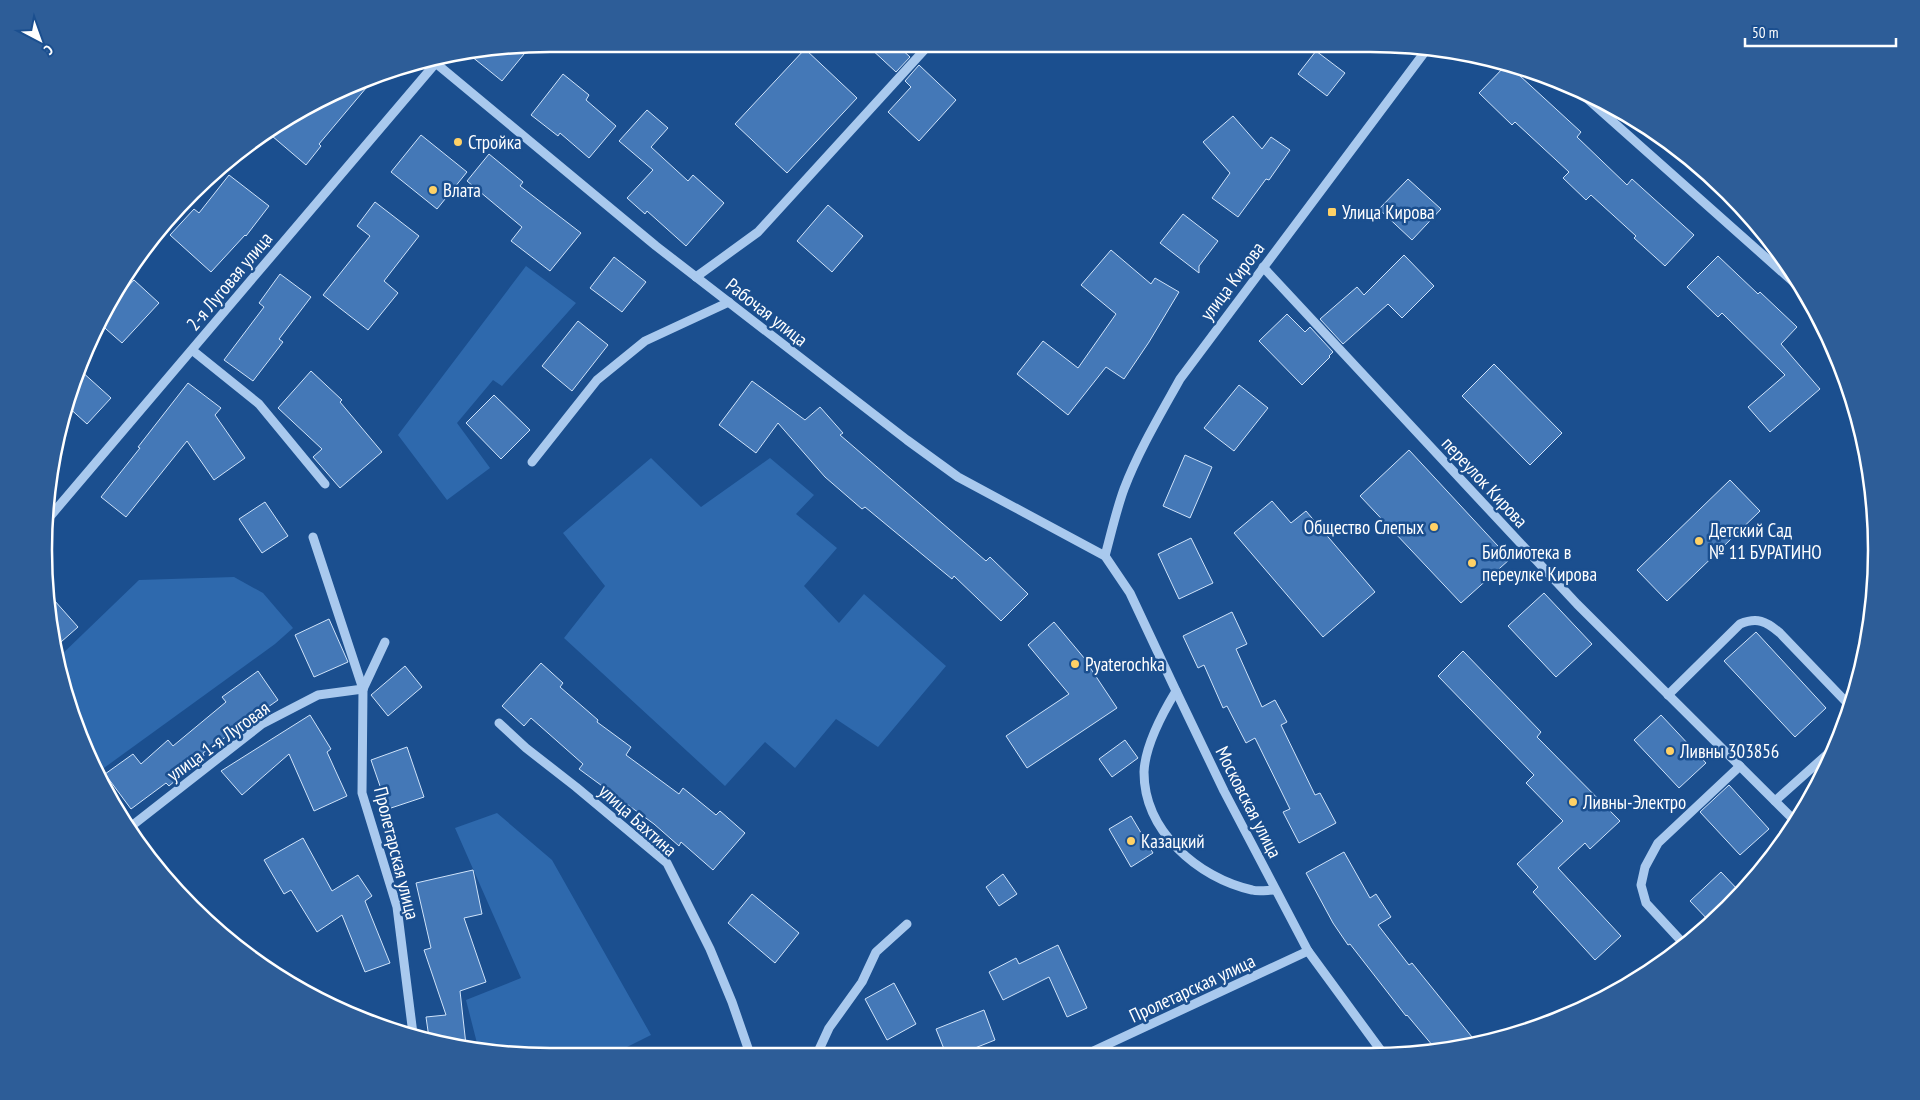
<svg xmlns="http://www.w3.org/2000/svg" width="1920" height="1100" viewBox="0 0 1920 1100" font-family="'PT Sans Narrow',sans-serif">
  <style>
    .green { fill: #2e69ad }
    .building { fill: #4478b7; stroke: #cfe3fa }
    .lines { fill: none; stroke-linecap: round; stroke-linejoin: round }
    .minor { stroke: #a9c9ee; stroke-width: 9 }
    .poi-dot { fill: #ffd166; stroke: #1b4f8f; stroke-width: 2 }
    .labels { text-anchor: middle; stroke-width: 5; stroke-linejoin: round; paint-order: stroke }
    .poi-label { font-size: 19px; fill: #fff; stroke: #1b4f8f; text-anchor: start }
    .street-label { font-size: 19px; fill: #fff; stroke: #1b4f8f }
    .rim { fill: none; stroke: #fff; stroke-width: 2.5 }
  </style>
  <rect width="100%" height="100%" fill="#1b4f8f"/>
  <!-- green -->
  <g class="green">
    <path d="M210,177l-60,75 -5,-3 47,-57z"/>
    <path d="M526,266l50,37 -74,83 -9,-6 -36,43 33,45 -43,32 -49,-65z"/>
    <path d="M651,458l50,49 69,-49 44,37 -18,19 41,34 -33,38 35,37 25,-29 82,72 -68,81 -42,-28 -41,49 -30,-26 -40,44 -161,-148 41,-52 -42,-53z"/>
    <path d="M234,577l29,16 30,35 -18,16 -178,129 -15,-30 -25,-84 82,-79z"/>
    <path d="M497,813l55,47 99,175 -40,20h-94l-39,-8 -12,-47 55,-22 -66,-150z"/>
  </g>
  <!-- building -->
  <g class="building">
    <path d="M869,47h30l11,10 -14,15z"/>
    <path d="M484,48h45l-27,33 -36,-29z"/>
    <path d="M805,49l52,49 -70,75 -52,-49z"/>
    <path d="M1316,51l29,22 -18,23 -29,-22z"/>
    <path d="M1507,64l74,68 -4,5 50,48 5,-6 62,56 -29,31 -31,-28 2,-2 -45,-41 -5,5 -23,-22 6,-6 -54,-50 -3,3 -33,-32z"/>
    <path d="M919,65l37,35 -37,41 -31,-29 23,-25 -6,-6z"/>
    <path d="M563,74l26,21 -3,5 30,26 -27,32 -29,-25 -2,3 -27,-21z"/>
    <path d="M377,75l-58,69 2,2 -15,19 -34,-29 11,-13 43,-27z"/>
    <path d="M647,110l21,18 -17,19 37,34 5,-6 31,28 -38,43 -39,-35 -2,3 -18,-16 26,-28 -34,-29z"/>
    <path d="M1233,116l29,33 9,-12 19,13 -21,30 -3,-1 -28,38 -26,-19 18,-25 -27,-31z"/>
    <path d="M421,135l46,37 -30,37 -46,-37z"/>
    <path d="M489,154l34,28 -3,4 61,47 -31,38 -39,-30 11,-14 -55,-46z"/>
    <path d="M229,175l40,31 -23,30 -1,-1 -34,37 -41,-37 24,-26 5,4z"/>
    <path d="M1408,179l33,30 -29,31 -33,-31z"/>
    <path d="M375,202l44,34 -35,45 14,12 -30,37 -45,-35 47,-59 -13,-10z"/>
    <path d="M828,205l35,31 -31,36 -35,-31z"/>
    <path d="M1183,214l35,27 -19,25v7l-39,-30z"/>
    <path d="M1111,250l40,34 4,-6 24,14 -30,50 -25,37 -18,-12 -38,48 -51,-41 26,-33 35,27 38,-54 -35,-29z"/>
    <path d="M1404,255l30,31 -32,32 -14,-14 -45,40 -23,-25 37,-32 7,8z"/>
    <path d="M1718,256l40,38 2,-2 37,35 -16,17 39,45 -50,43 -22,-25 37,-32 -63,-62 -4,4 -31,-30z"/>
    <path d="M614,257l32,25 -24,30 -32,-24z"/>
    <path d="M280,274l31,23 -32,42 4,3 -30,39 -29,-21 40,-53 -5,-4z"/>
    <path d="M134,280l25,23 -37,40 -24,-21 5,-8z"/>
    <path d="M1287,314l18,18 5,-5 23,25 -4,4 1,1 -28,28 -43,-44z"/>
    <path d="M578,321l30,24 -36,46 -30,-25z"/>
    <path d="M1494,364l68,69 -32,32 -68,-69z"/>
    <path d="M80,370l31,28 -24,26 -21,-19z"/>
    <path d="M311,371l31,29 -2,2 42,50 -42,36 -27,-31 9,-8 -44,-41z"/>
    <path d="M752,381l53,39 15,-13 23,26 -3,2 146,126 4,-4 38,37 -27,27 -47,-45 -2,3 -87,-72 -3,2 -37,-32 -47,-54 -22,30 -37,-28z"/>
    <path d="M188,383l33,25 -6,7 30,43 -31,22 -27,-39 -61,76 -25,-20 39,-49 -2,-1z"/>
    <path d="M1239,385l29,23 -34,43 -30,-23z"/>
    <path d="M494,395l36,35 -29,29 -35,-36z"/>
    <path d="M1409,450l101,109 -49,44 -101,-107z"/>
    <path d="M1185,455l27,12 -22,51 -27,-12z"/>
    <path d="M1730,480l30,31 -93,90 -30,-31z"/>
    <path d="M1272,501l19,22 15,-12 69,81 -52,45 -89,-104z"/>
    <path d="M265,502l23,34 -26,17 -23,-34z"/>
    <path d="M1191,538l22,45 -34,16 -21,-45z"/>
    <path d="M46,591l32,36 -25,22 -3,-24z"/>
    <path d="M1544,593l48,51 -36,33 -48,-51z"/>
    <path d="M1232,612l15,32 -11,5 26,58 13,-7 12,22 -6,3 34,70 5,-2 16,30 -37,20 -16,-31 7,-3 -35,-71 -9,5 -19,-37 -4,2 -19,-43 -6,3 -15,-32z"/>
    <path d="M329,619l19,43 -34,15 -19,-42z"/>
    <path d="M1054,622l36,43 -1,1 28,42 -90,60 -21,-32 63,-42 -41,-49z"/>
    <path d="M1756,632l70,76 -31,29 -71,-76z"/>
    <path d="M1463,651l78,81 -4,5 83,84 -30,28 -5,-6 -27,25 63,68 -26,24 -62,-68 5,-5 -21,-23 46,-43 -37,-38 8,-8 -96,-99z"/>
    <path d="M541,663l22,20 -3,4 38,33 -1,2 34,25 -5,8 53,39 4,-6 33,27 4,-4 25,22 -32,37 -32,-28 -2,4 -25,-22 -75,-55 4,-5 -52,-46 -7,8 -22,-20z"/>
    <path d="M405,666l17,21 -34,29 -17,-21z"/>
    <path d="M258,671l20,29 -75,53 1,3 -35,30 -3,-3 -35,26 -26,-35 28,-20 8,10 27,-24 5,6 53,-44 -4,-5z"/>
    <path d="M310,715l21,34 -4,3 20,44 -33,15 -25,-57 -47,41 -21,-24z"/>
    <path d="M1661,715l45,48 -27,25 -45,-48z"/>
    <path d="M1125,740l13,18 -26,19 -13,-18z"/>
    <path d="M407,747l17,50 -36,12 -17,-49z"/>
    <path d="M1729,785l40,44 -29,26 -40,-43z"/>
    <path d="M1131,816l22,37 -22,14 -22,-38z"/>
    <path d="M303,838l29,53 26,-16 14,21 -7,5 25,62 -25,9 -23,-57 -25,17 -26,-42 -7,4 -20,-34z"/>
    <path d="M1344,852l26,46 6,-4 15,23 -13,8 31,40 3,-2 60,74 -10,9 -24,6 -31,-37 -1,1 -56,-72 -2,1 -15,-22 -27,-50z"/>
    <path d="M473,870l9,44 -18,4 22,64 -26,9 6,54 -37,-7 -3,-21 20,-2 -22,-65 7,-2 -15,-65z"/>
    <path d="M1721,872l19,20 -12,16 -18,14 -20,-21z"/>
    <path d="M1003,874l14,20 -18,12 -13,-19z"/>
    <path d="M752,894l47,39 -24,30 -47,-40z"/>
    <path d="M1058,945l29,63 -20,9 -18,-40 -46,23 -14,-28 27,-14 3,6z"/>
    <path d="M894,983l22,41 -29,16 -22,-41z"/>
    <path d="M984,1010l11,30 -35,14h-14l-10,-25z"/>
  </g>
  <g class="lines">
    <!-- minor -->
    <g class="minor">
      <path d="M432,60l224,186 251,194 51,37 147,79 25,37 46,98 48,100 84,160 74,101"/>
      <path d="M1583,95l216,192"/>
      <path d="M136,261l1,1"/>
      <path d="M1263,267l314,337 218,217"/>
      <path d="M696,277l62,-45 169,-185"/>
      <path d="M192,350l67,54 66,80"/>
      <path d="M532,462l65,-82 48,-39 84,-39"/>
      <path d="M47,520l393,-462"/>
      <path d="M313,537l50,152 -1,104 35,114 16,127"/>
      <path d="M1105,556c6,-22 11,-45 19,-67 15,-39 36,-74 56,-110l247,-330"/>
      <path d="M363,689l22,-47"/>
      <path d="M1176,691c-14,23 -31,55 -32,81 0,59 54,106 108,118 7,2 16,0 23,0"/>
      <path d="M1668,695l72,-71c17,-7 26,-3 40,9l71,74"/>
      <path d="M499,723l27,25 50,39 91,76 43,86 22,53 18,52"/>
      <path d="M1775,801l57,-51"/>
      <path d="M129,828l133,-104 56,-29 45,-6"/>
      <path d="M1684,944l-38,-41 -5,-18 4,-18 13,-24 82,-77"/>
      <path d="M1089,1053l219,-102"/>
      <path d="M817,1054l12,-26 33,-46 14,-30 31,-28"/>
    </g>
  </g>
  <!-- markers -->
  <g class="poi-dot">
    <circle cx="458" cy="142" r="5"/>
    <circle cx="433" cy="190" r="5"/>
    <rect x="1327" y="207" width="10" height="10" rx="2.5"/>
    <circle cx="1434" cy="527" r="5"/>
    <circle cx="1699" cy="541" r="5"/>
    <circle cx="1472" cy="563" r="5"/>
    <circle cx="1075" cy="664" r="5"/>
    <circle cx="1670" cy="751" r="5"/>
    <circle cx="1573" cy="802" r="5"/>
    <circle cx="1131" cy="841" r="5"/>
  </g>
  <g class="labels">
    <!-- poi labels -->
    <g class="poi-label">
      <text x="468" y="149">Стройка</text>
      <text x="443" y="197">Влата</text>
      <text x="1342" y="219">Улица Кирова</text>
      <text x="1424" y="534" text-anchor="end">Общество Слепых</text>
      <text x="1709" y="537">Детский Сад<tspan x="1709" dy="22">№ 11 БУРАТИНО</tspan></text>
      <text x="1482" y="559">Библиотека в<tspan x="1482" dy="22">переулке Кирова</tspan></text>
      <text x="1085" y="671">Pyaterochka</text>
      <text x="1680" y="758">Ливны 303856</text>
      <text x="1583" y="809">Ливны-Электро</text>
      <text x="1141" y="848">Казацкий</text>
    </g>
    <!-- street labels -->
    <g class="street-label">
      <text transform="translate(229 281) rotate(-50)" y="7">2-я Луговая улица</text>
      <text transform="translate(1232 281) rotate(-53)" y="7">улица Кирова</text>
      <text transform="translate(767 312) rotate(38)" y="7">Рабочая улица</text>
      <text transform="translate(1485 482) rotate(47)" y="7">переулок Кирова</text>
      <text transform="translate(218 741) rotate(-36)" y="7">улица 1-я Луговая</text>
      <text transform="translate(1249 802) rotate(63)" y="7">Московская улица</text>
      <text transform="translate(638 820) rotate(42)" y="7">улица Бахтина</text>
      <text transform="translate(397 853) rotate(76)" y="7">Пролетарская улица</text>
      <text transform="translate(1192 988) rotate(-25)" y="7">Пролетарская улица</text>
    </g>
  </g>
  <!-- crop -->
  <path d="M0 0H1920V1100H0ZM550 52H1370A498 498 0 0 1 1868 550V550A498 498 0 0 1 1370 1048H550A498 498 0 0 1 52 550V550A498 498 0 0 1 550 52Z" fill="#2d5d98" fill-rule="evenodd"/>
  <path class="rim" d="M550 52H1370A498 498 0 0 1 1868 550V550A498 498 0 0 1 1370 1048H550A498 498 0 0 1 52 550V550A498 498 0 0 1 550 52Z"/>
  <!-- north arrow -->
  <g transform="translate(40 40) rotate(139)" stroke="#1b4f8f" stroke-width="4" paint-order="stroke">
  <path d="M0-4L9 19L0 12L-9 19Z" fill="#ffffff"/>
  <text y="-8" font-size="14" font-weight="bold" text-anchor="middle" fill="#ffffff">С</text>
  </g>
  <!-- scale -->
  <path d="M1745 38v8h151v-8" fill="none" stroke="#ffffff" stroke-width="2.5"/>
  <text x="1752" y="38" font-size="15" fill="#ffffff" stroke="#1b4f8f" stroke-width="4" paint-order="stroke">50 m</text>
</svg>
